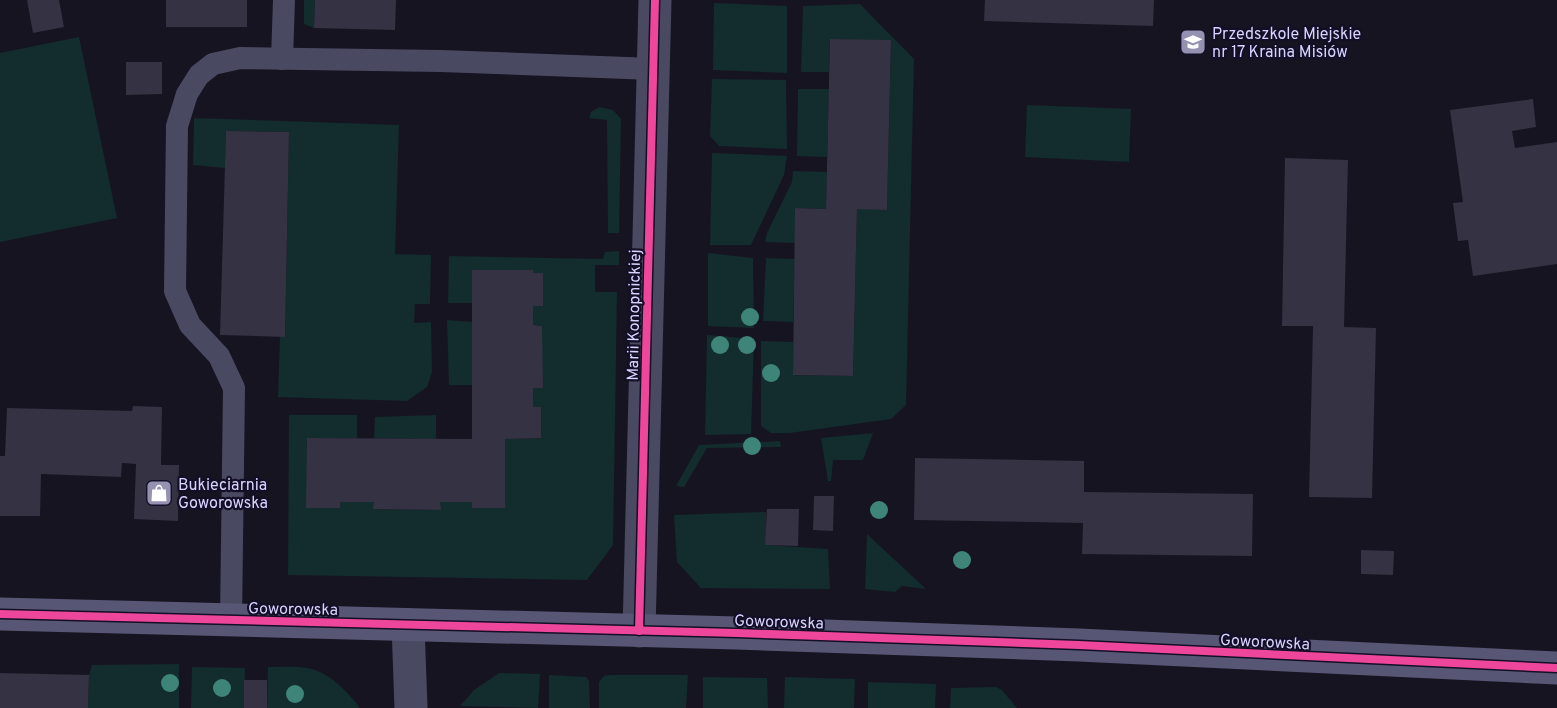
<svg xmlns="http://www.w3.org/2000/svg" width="1557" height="708" viewBox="0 0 1557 708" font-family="Overpass,sans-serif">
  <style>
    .green { fill: #132c2d }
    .building { fill: #343243 }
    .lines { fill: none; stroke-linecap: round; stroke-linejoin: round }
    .lane { stroke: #4a4962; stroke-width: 22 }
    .street { stroke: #4a4962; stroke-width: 33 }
    .secondary { stroke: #575674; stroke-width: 33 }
    .cycleway-casing { stroke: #130f26; stroke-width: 11 }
    .cycleway { stroke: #ed469a; stroke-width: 8 }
    .tree { fill: #3e8478 }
    .labels { text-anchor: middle; stroke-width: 4.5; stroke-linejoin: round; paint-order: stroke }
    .poi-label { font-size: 16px; fill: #d9d4ff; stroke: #130f26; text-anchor: start }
    .street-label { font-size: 16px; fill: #d9d4ff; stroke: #130f26 }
  </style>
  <rect width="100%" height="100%" fill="#161421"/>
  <!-- green -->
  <g class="green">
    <path d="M304,0h11l-1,28 -10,-4z"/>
    <path d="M714,3l73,3v67l-74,-3z"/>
    <path d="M860,4l54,55 -8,346 -15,14 -101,14h-19l-10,-7v-85l32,1v33l60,1 4,-167h30l4,-168 -61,-2 -1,33h-28l2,-66z"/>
    <path d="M79,37l38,181 -117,24v-189z"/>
    <path d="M712,79l74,1 1,69 -68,-3 -9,-10z"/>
    <path d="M798,89h31l-2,68 -30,-1z"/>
    <path d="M1027,105l104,4 -2,53 -104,-5z"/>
    <path d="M599,107l14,3 8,9 -2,114h-11l-1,-113 -18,-2 2,-6z"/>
    <path d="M194,118l205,7 -4,129 36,1 -1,49h-15l-1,19 17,-1 1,50 -5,15 -20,14 -129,-4 2,-61h5l4,-204 -63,-1 -1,37 -32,-3z"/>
    <path d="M712,153l75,3 -3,19 -33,70h-41z"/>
    <path d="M793,171l34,1 -1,37 -31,-1v35l-30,-1 2,-9 25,-51z"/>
    <path d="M619,251v14h-24v27h22l-4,253 -26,35 -299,-5 1,-160h68v23h-50v70h33v-6h34v7l66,1v-8h32v6h32l1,-69 36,-1v-31h-8v-19h9v-62l-9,-1v-54l-61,-1v33h-24l1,-47 154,3 2,-7z"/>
    <path d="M708,253l45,5 1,70 -46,-2z"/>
    <path d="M766,258l29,1 -2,63 -30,-1z"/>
    <path d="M447,320l25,2v63h-23z"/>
    <path d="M707,335l47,4 -3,95 -46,1z"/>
    <path d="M436,415v24l-62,-1 1,-21z"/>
    <path d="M873,433l-10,27h-30l-2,21h-3l-7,-43z"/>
    <path d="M780,441l1,6 -74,1 -23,39 -8,-1 23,-41z"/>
    <path d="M766,512v33l62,4 2,40 -129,-1 -24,-26 -3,-47z"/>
    <path d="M867,534l59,55 -24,-3 -7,6 -30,-3z"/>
    <path d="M179,664v44h-91l1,-33 3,-10z"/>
    <path d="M192,667l53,1 -1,40h-53z"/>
    <path d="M268,667c13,0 26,-1 39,1 21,3 41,24 53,40h-93z"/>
    <path d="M499,673l41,1 -2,34 -78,-2 14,-16z"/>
    <path d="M549,675l37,2 3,4 1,27h-41z"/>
    <path d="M609,675h79l-2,33h-87v-26l5,-6z"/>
    <path d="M703,677l64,1 1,30h-65z"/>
    <path d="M785,677l70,2 -1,29h-70z"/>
    <path d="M868,682l68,2 -1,24h-67z"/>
    <path d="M996,687l6,3 15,18h-67l1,-20z"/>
  </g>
  <!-- building -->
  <g class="building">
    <path d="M27,0h32l5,27 -31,6z"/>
    <rect x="166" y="0" width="81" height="27"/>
    <path d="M315,0h81l-1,30 -81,-2z"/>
    <path d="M985,0h169l-1,26 -169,-5z"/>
    <path d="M830,39l61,1 -4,170 -30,-1 -4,167 -60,-1 2,-167 31,1z"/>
    <path d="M126,62h36v32l-36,1z"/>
    <path d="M1533,99l3,28 -24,4 3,17 42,-6v122l-84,12 -5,-36 -10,1 -5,-38 10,-1 -13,-92z"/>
    <path d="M226,131l63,1 -4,205 -65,-2z"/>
    <path d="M1285,158l63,2 -4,167 32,1 -4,170 -63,-1 4,-171h-31z"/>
    <path d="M472,270h61v3h10v33h-10v19l9,1 1,62h-10v19h8v31l-36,1v69h-33v-6h-32l1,8 -68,-1 1,-7h-34v6h-34l1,-70 165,1z"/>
    <path d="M133,406l29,1 -1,58h18l-1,56 -44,-2 2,-55 -14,-1 -1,14 -80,-3 -1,42h-40v-60h5l2,-48 125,3z"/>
    <path d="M915,458l169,3v31l169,2 -1,62 -170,-2 1,-31 -169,-3z"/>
    <path d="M814,496h20l-1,35 -20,-1z"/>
    <path d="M767,509h32l-1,37 -33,-1z"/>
    <path d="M1361,550l33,1 -1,24 -32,-1z"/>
    <path d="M0,673l89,2 -1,33h-88z"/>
    <rect x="244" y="680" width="23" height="28"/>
  </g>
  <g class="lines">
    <!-- lane -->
    <g class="lane">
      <path d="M282,59l2,-59"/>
      <path d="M231,620l3,-232 -15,-32 -29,-31 -15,-34 2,-165 10,-32 12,-19 14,-11 27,-6 201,3 212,8"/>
    </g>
    <!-- street -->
    <g class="street">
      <path d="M408,625l3,83"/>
      <path d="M639,631l16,-631"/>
    </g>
    <!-- secondary -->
    <path class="secondary" d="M0,614l737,19 342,12 478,23"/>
    <defs>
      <g id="cycleway">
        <path d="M0,614l737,19 342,12 478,23"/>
        <path d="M639,631l16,-631"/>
      </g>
    </defs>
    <!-- cycleway casing -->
    <use href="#cycleway" class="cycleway-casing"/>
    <!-- cycleway -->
    <use href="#cycleway" class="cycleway"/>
  </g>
  <!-- trees -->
  <g class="tree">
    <circle cx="750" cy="317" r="9"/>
    <circle cx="720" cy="345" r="9"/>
    <circle cx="747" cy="345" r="9"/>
    <circle cx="771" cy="373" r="9"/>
    <circle cx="752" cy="446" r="9"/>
    <circle cx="879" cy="510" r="9"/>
    <circle cx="962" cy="560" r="9"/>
    <circle cx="170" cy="683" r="9"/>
    <circle cx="222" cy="688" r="9"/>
    <circle cx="295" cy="694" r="9"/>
  </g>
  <!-- icons -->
  <defs>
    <symbol id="school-square" viewBox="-11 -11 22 22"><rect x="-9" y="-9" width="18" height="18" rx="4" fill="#9591b1" stroke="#130f26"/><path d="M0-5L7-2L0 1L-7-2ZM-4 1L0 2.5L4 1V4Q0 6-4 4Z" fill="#fff"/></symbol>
    <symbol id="shop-square" viewBox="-11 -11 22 22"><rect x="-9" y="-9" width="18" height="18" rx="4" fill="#9591b1" stroke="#130f26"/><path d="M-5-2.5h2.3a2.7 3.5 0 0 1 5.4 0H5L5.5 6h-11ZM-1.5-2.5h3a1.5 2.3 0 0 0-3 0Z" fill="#fff"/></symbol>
  </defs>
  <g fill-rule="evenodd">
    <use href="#school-square" x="1178" y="27" width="30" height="30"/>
    <use href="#shop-square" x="144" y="478" width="30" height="30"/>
  </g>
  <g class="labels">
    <!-- poi labels -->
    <g class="poi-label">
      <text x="1212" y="39">Przedszkole Miejskie<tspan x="1212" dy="18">nr 17 Kraina Misiów</tspan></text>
      <text x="178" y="490">Bukieciarnia<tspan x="178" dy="18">Goworowska</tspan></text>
    </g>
    <!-- street labels -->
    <g class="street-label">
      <text transform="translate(633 315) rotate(-89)" y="6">Marii Konopnickiej</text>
      <text transform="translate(293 608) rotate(1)" y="6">Goworowska</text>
      <text transform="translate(779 621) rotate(2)" y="6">Goworowska</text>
      <text transform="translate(1265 641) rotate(3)" y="6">Goworowska</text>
    </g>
  </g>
</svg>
